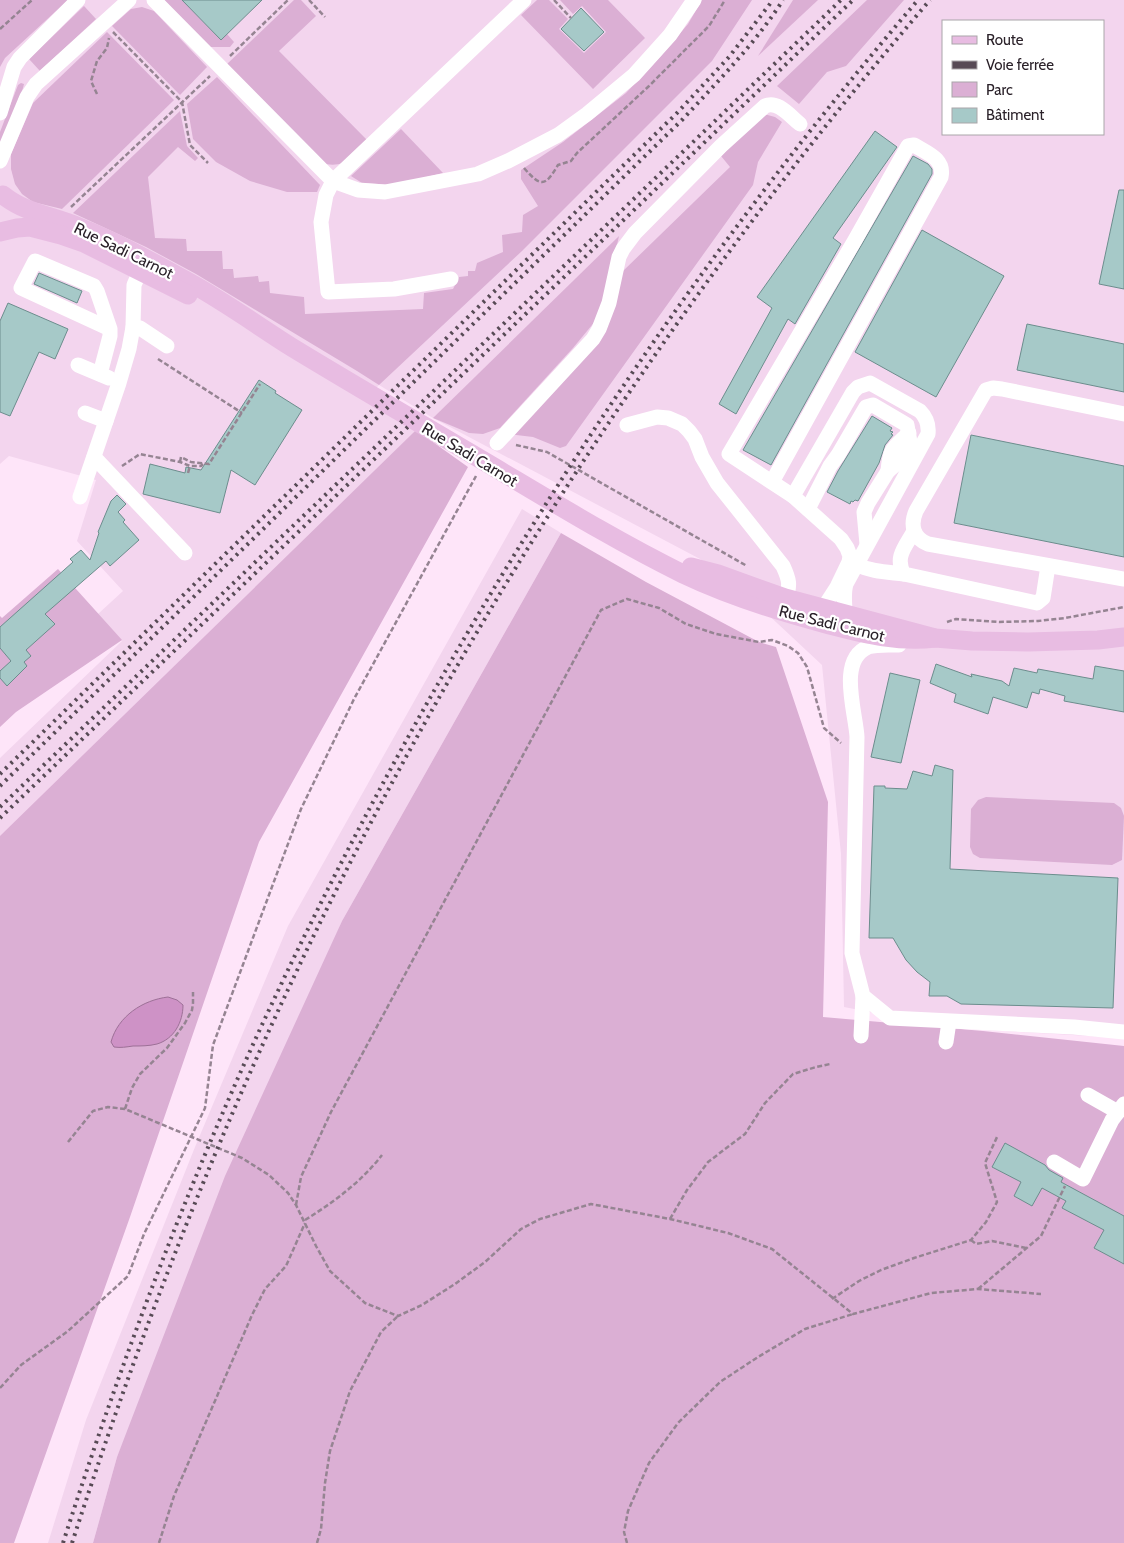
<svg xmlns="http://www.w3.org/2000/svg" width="1124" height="1543" viewBox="0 0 1124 1543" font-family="Cabin,sans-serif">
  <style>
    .built { fill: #f3d5ee; fill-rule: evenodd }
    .green { fill: #dbafd4 }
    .water { fill: #ce92c6; stroke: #9d7097 }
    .building { fill: #a6c9c8; stroke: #6c8d8d }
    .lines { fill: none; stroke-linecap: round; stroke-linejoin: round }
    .path { stroke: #958492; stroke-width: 2.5; stroke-dasharray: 5 2.5; stroke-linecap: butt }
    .minor { stroke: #fff; stroke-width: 15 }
    .major { stroke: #e8bce2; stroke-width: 19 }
    .rail { stroke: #574a55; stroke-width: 4; stroke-dasharray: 2.5 5; stroke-linecap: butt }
    .labels { text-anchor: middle; stroke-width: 4.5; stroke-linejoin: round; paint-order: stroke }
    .street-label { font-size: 16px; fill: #2a2129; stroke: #fff }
  </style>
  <rect width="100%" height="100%" fill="#fee5f9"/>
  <!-- built -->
  <g class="built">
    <path d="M0,0h1124v1038l-173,-10 -107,-21 -3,-153 -19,-189 -103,-96 -286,-151 -54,-33 -15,15 52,30 -416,411v-83l122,-117 -24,-27 25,-23 -46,-50 19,-61 -87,-24 -9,8zM943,21h160v113h-160z"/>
    <path d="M522,509l39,24 -219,388 -225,536 -24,86h-45l38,-123 109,-273 93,-221z"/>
  </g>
  <!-- green -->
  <g class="green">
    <path d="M0,0h68l-63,58 -5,9z"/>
    <path d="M164,0h18l39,40 6,-6 7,8 -4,5h-22z"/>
    <path d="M294,0h7l15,16 -37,35 89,90c-18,17 -22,28 -48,22l-94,-98z"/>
    <path d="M537,0h12l19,19 -9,10 25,24 22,-21 -24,-26 -9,8 -13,-14h48l37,38 -52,51 -72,-74z"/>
    <path d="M702,0h50l-40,61 -190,190 -143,134 -22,-14 -161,-97 -50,-27 -73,-34 107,-102 7,35 11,12 -3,3 -17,-14 -30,30 7,61 31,1 1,12h35l1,18h10l1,9 24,-2 1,6 10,-1 1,12 34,4 1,17 118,-5 1,-16 29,-4 6,-12 9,-1v-5h7l2,-8 26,-11 -1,-17 20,-3 1,-17 15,-9 -17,-27v-9l42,-28 63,-49 34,-36 28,-33z"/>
    <path d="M793,0h25l-60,56z"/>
    <path d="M867,0h37l-58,66 -19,6 -28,32 -22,-18z"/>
    <path d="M84,6l12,13 -56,52 -11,-12z"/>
    <path d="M142,7l12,4 53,56 -27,28 -68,-69 19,-17z"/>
    <path d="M107,32l67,68 -112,109 -29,-7 -11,-8 -7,-10 -4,-15v-15l22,-51z"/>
    <path d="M217,77l103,108 -3,7h-30l-37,-11 -34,-19 -23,-23 -6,-35z"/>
    <path d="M21,83l3,1 -1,4 -23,58v-14l18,-47z"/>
    <path d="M764,114l11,3 7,5 -24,40 -5,23 -187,261 -6,2 -27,-11 -25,-3 90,-91 24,-71 108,-105 -9,-11z"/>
    <path d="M401,129l42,44 -49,12 -32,-2 -11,-7z"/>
    <path d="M619,236l-12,54 -10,29 -24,29 -73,80 -17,6 -14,-1 -36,-15z"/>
    <path d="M416,430l52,37 -209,375 -129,375 -116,326h-14v-707z"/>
    <path d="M561,533l85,49 113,60 17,5 52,155 -5,215 160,14 141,15v497h-1031l24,-86 108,-281 117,-255z"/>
    <path d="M58,569l64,71 -106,72 -16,15v-111l2,2z"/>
    <path d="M986,797l128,6 7,5 3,8 -2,44 -10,5 -132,-7 -7,-4 -3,-7 1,-38 7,-9z"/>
  </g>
  <!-- water -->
  <path class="water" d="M168,997l9,3 6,5c0,17 -9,34 -26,39 -8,2 -16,2 -24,2 -7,1 -12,2 -19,1l-3,-5c7,-26 32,-42 57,-45z"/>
  <!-- building -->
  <g class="building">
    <path d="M182,0h80l-41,40z"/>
    <path d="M581,8l23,24 -20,19 -23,-22z"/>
    <path d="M875,131l22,16 -64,91 8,6 -46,80 -7,-5 -52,95 -17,-10 53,-96 -15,-11z"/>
    <path d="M913,156l15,8 4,5v5l-161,291 -28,-15z"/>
    <path d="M1119,190h5v99l-25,-5z"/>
    <path d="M922,230l82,46 -68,121 -81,-45z"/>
    <path d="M39,273l43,18 -5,12 -43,-19z"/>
    <path d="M8,303l60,26 -13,30 -16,-7 -29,64 -10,-4v-91z"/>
    <path d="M1027,324l97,20v48l-107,-22z"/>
    <path d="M259,380l17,11 -1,2 27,17 -47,75 -24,-15 -11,43 -77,-19 7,-30 35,9 1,-6 15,3z"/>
    <path d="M872,416l20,12 -2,3 3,1 -2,2 2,1 -8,10 -6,18 -21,38 -3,-1 -2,2 -2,-1 -1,3 -23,-12 11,-21z"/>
    <path d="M971,435l153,31v91l-170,-34z"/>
    <path d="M117,495l9,9 -8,8 7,8 -2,2 16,18 -29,26 -4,-5 -61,53 10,10 -29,26 5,6 -7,6 3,4 -20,20 -7,-8v-7l11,-10 -11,-13v-21l73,-65 -3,-3 11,-9 9,10 9,-27 -1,-1 13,-31z"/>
    <path d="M936,664l36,13 -1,-3 31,7 7,5 5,-18 23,5 1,-4 55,10 2,-13 29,5v41l-60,-11 1,-5 -25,-7 -1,5 -7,-2 -5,16 -34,-11 -5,17 -34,-12 2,-8 -26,-11z"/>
    <path d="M890,673l30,7 -19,83 -30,-6z"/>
    <path d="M935,765l18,5 -3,99 168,9 -5,130 -152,-4 -14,-8h-18l1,-14 -13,-10 -11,-12 -13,-22h-24l5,-152h11v2l22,1 6,-18 19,5z"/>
    <path d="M1005,1143l40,22 4,5 14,8 -2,4 63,34v48l-30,-16 10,-18 -42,-22 4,-7 -24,-13 -10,18 -18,-10 7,-14 -29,-15z"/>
  </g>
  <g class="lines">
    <!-- path -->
    <g class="path">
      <path d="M309,0l16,17"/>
      <path d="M554,0l17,18"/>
      <path d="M0,29l32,-29"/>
      <path d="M113,32l69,70 8,43 18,18"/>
      <path d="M230,56l58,-56"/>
      <path d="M97,94l-6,-13 6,-20 10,-13 2,-10"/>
      <path d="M524,168c18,21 22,17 34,-3l13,-4 6,-8 72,-67 60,-60 16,-26"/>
      <path d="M71,207l139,-131"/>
      <path d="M158,359l84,54"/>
      <path d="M516,445l31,7 200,114"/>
      <path d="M180,462l1,-5 10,5 18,2 51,-80"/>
      <path d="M122,466l18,-12 40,8 10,4h11l2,-2"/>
      <path d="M188,473l2,-7"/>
      <path d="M947,622l9,-3 43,3 39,-1 27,-3 59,-11"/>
      <path d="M125,1109l7,-21 8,-14 27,-26 18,-25 7,-13 1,-7v-11"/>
      <path d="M68,1142l25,-31 15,-4 17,2 117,49 27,17 19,18 8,12 20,41 14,25 35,32 33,13 24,-11 33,-21 30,-22 36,-33 19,-10 51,-15 79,15 58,14 44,16 81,65 78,-21 47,-4 63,5"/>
      <path d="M296,1205l5,-28 30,-65 270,-502 26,-11 32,9 27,16 30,10 43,8 13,-2 16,6 10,7 9,14 17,61 17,15"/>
      <path d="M670,1219l17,-29 21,-28 37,-28 20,-31 28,-29 23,-7 14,-3"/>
      <path d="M305,1220c29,-18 56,-38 77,-65"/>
      <path d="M971,1240l5,4 16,-3 34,7"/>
      <path d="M978,1289l63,-53 24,-50"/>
      <path d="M832,1299l27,-18 22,-11 33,-12 57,-18 15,-18 11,-20 -12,-39 12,-26"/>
      <path d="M0,1388l21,-23 47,-34 60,-55 16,-42 61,-126 8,-63 88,-236 53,-110 122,-223"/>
      <path d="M159,1543l15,-47 78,-181 13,-26 21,-23 19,-43"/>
      <path d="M317,1543l4,-14 4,-46 5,-32 20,-60 31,-59 17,-16"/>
      <path d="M627,1543l-3,-11 4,-21 21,-48 29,-40 42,-41 38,-25 47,-28 48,-15"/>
    </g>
    <!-- minor -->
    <g class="minor">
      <path d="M154,0l179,181 25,9 27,2 93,-18 30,-13 50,-26 29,-21 47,-39 36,-40 24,-35"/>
      <path d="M0,113l14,-46 6,-9 58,-58"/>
      <path d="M0,161l27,-64 9,-13 93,-84"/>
      <path d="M451,279l-57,10 -66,3 -7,-70 5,-27 7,-14 191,-181"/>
      <path d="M133,327l7,1 27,18"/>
      <path d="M78,365l31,13"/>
      <path d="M100,374l10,-38v-7l-89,-41 14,-27 59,25 3,5 13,38"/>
      <path d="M85,413l21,8"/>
      <path d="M1124,414l-122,-25 -9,-1 -7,2 -70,121c-6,14 -3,27 12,33l196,35"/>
      <path d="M627,425l30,-8 11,1 14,6 7,7 6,8 7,18 15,26 66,83c6,13 8,20 2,32"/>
      <path d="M497,443l96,-104 6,-10 10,-26 10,-46 4,-8 12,-16 86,-87 44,-40c13,-6 25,10 35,18"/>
      <path d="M94,457l91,96"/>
      <path d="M888,471c2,-23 4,-22 21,-38"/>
      <path d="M772,482l169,-305c4,-18 -14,-24 -27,-32l-6,1 -53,94 -126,214 64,42"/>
      <path d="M80,497l39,-114 10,-34 4,-22 1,-42 10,-23"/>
      <path d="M808,509l22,-43 8,-11 28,-48 7,-2 34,20 3,17 -1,5 -8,13 -13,11 -20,32 -4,9 3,32"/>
      <path d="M914,531c-8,15 -20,26 -10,43l133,29 6,-5 5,-32"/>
      <path d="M856,564c15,8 32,8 48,10"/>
      <path d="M821,618l5,-14 11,-17 12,-25 1,-6 -3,-8 -6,-9 -48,-43 60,-104 5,-5 12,-4 50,28c7,7 9,14 8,23l-82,150c-4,13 1,26 -2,39"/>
      <path d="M899,645c-10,0 -22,-1 -31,2 -31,13 -12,66 -11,90l-5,216 11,43 27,22 184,9 50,5"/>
      <path d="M861,1036l2,-40"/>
      <path d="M946,1042l3,-20"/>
      <path d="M1088,1095l30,17"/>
      <path d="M1054,1162l29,17 29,-59 12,-16"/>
    </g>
    <!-- major -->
    <g class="major">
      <path d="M3,195c22,18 50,21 76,32 38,15 73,35 108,54 37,20 71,45 106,67 64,39 130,77 194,115 64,38 129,78 196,111 46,22 94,37 143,50 36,9 72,19 109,14"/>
      <path d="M0,232l17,-4 13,-1 31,8 23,8 104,52"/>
      <path d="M691,567l27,7 67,24 150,40 37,3 56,1 70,-2 26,-3"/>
    </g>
    <!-- rail -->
    <g class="rail">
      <path d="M0,774l677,-661 52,-56 44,-57"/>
      <path d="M0,786l683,-667c35,-38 72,-75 100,-119"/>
      <path d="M0,807l841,-807"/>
      <path d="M0,818l853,-818"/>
      <path d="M63,1543c56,-175 121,-349 198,-516 172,-370 391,-717 657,-1027"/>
      <path d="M72,1543c56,-173 120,-343 195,-508 170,-374 396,-724 663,-1035"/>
    </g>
  </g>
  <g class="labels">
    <!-- street labels -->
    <g class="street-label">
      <text transform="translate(124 250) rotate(26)" y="6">Rue Sadi Carnot</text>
      <text transform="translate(470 454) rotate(31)" y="6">Rue Sadi Carnot</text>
      <text transform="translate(832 623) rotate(14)" y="6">Rue Sadi Carnot</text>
    </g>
  </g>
  <!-- legend -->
  <rect x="942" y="20" width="162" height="115" fill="#ffffff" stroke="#aaa6a9"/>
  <rect x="952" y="36" width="25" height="8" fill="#e8bce2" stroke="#aaa6a9"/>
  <text x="986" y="45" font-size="15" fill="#2a2129">Route</text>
  <rect x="952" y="61" width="25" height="8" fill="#574a55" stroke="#aaa6a9"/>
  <text x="986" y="70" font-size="15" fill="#2a2129">Voie ferrée</text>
  <rect x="952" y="82" width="25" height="15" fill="#dbafd4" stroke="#aaa6a9"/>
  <text x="986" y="95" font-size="15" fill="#2a2129">Parc</text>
  <rect x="952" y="108" width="25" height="15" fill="#a6c9c8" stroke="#aaa6a9"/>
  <text x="986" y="120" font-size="15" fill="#2a2129">Bâtiment</text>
</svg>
